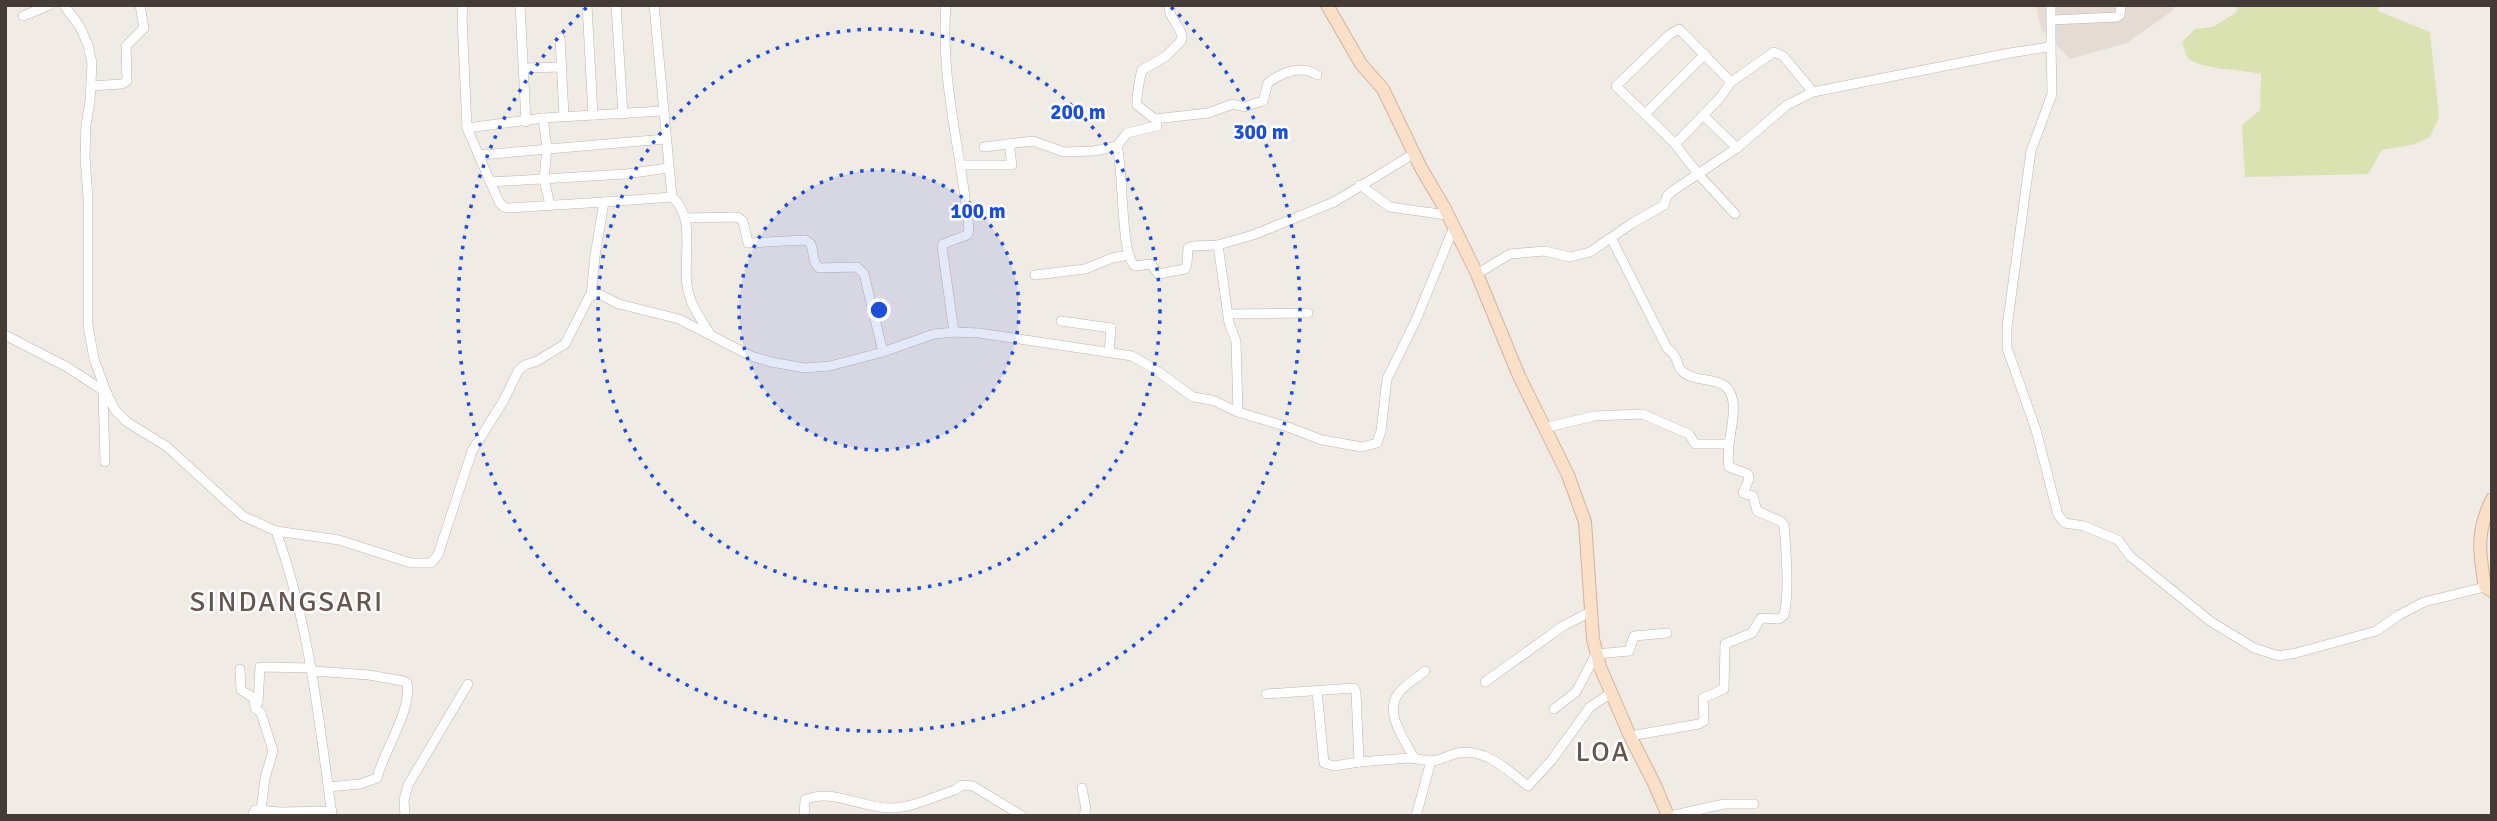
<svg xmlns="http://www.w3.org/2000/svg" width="2497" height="821" viewBox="0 0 2497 821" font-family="Signika,sans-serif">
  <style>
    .residential { fill: #e5dbd5 }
    .green { fill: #dae2b2 }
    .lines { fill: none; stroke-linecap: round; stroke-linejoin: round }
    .street-casing { stroke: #bfb4ad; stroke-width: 10 }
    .secondary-casing { stroke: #d0b49c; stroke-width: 14 }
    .street { stroke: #fff; stroke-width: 9 }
    .secondary { stroke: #fae0c8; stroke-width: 12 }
    .ring { fill: none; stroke: #1d4ed8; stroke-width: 3.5; stroke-dasharray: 3.5 7 }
    .labels { text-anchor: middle; stroke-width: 5; stroke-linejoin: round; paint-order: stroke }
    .quarter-label { font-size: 28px; letter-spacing: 2px; fill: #65564e; stroke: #fff }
    .centre { fill: #1d4ed8; stroke: #fff; stroke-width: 3.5 }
    .ring-label { font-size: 21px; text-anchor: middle; font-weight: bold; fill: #1d4ed8; stroke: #fff; stroke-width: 5; stroke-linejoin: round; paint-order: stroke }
  </style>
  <rect width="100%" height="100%" fill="#f1ebe6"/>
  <!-- residential -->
  <path class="residential" d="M2036,5h140l-5,7 -44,31 -57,16 -29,-30z"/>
  <!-- green -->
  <path class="green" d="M2236,5h143l-1,6 52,21 9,86 -9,19 -18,8 -30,5 -14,24 -123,3 -3,-52 18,-15 1,-36c-16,-4 -64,-5 -73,-16 -3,-4 -4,-12 -6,-16l13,-13 18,-2 24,-15z"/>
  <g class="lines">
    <defs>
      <g id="street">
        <path d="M64,5l16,22 8,18 4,18 -2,38 -4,24 -1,32 3,41v127l6,34 13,35 8,16 12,12 39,24 77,70 33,15c33,91 43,189 56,285"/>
        <path d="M463,5l-1,12 5,111 32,74 5,5 4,1 96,-6"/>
        <path d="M520,5l6,117"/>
        <path d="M587,5l6,110"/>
        <path d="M616,5l7,109"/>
        <path d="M654,5l18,192"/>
        <path d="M946,5c-6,76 16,150 23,225l-2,5 -24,9 -1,3 12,85"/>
        <path d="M23,16l27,-11"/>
        <path d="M2052,20l65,-3 3,-2 1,-10"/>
        <path d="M560,38l4,78"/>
        <path d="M2051,44l1,50 -21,57 -24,176v21l29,82 22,85 7,8 19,3 34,14 12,16 80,65 44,27 25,8 17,-3 80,-22 23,-16 25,-13 61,-15"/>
        <path d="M524,68l38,-1"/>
        <path d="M1731,82l-52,-53 -10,6 -53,51 59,58 24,31 36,39"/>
        <path d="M91,86l31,-2 5,-3 -1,-35 18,-18 -4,-23"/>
        <path d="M1645,114l60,-60"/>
        <path d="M1704,116l33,32"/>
        <path d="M543,118l4,30 -3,31 6,26"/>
        <path d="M1155,119l53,-6 25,-9 11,3 19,-6 5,-18c13,-10 34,-19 49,-8"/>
        <path d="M467,128l76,-10 119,-7"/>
        <path d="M1675,144l45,-46 11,-16 43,-30 9,4 30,36"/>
        <path d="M1117,146c7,24 3,108 18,120l16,-2 7,10 27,-5 2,-5 1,-16 4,-2 26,-1 35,-10 81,-33 81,-49"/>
        <path d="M984,147l49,-6 31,11 30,-1 23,-5 10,-13 30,-7 -1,-6 -19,-15c-1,-5 3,-29 5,-35l24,-14 16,-16c1,-13 -14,-21 -13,-35"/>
        <path d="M480,155l185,-16"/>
        <path d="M961,165h51l-3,-21"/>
        <path d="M490,182l136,-8 42,-6"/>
        <path d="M1360,185l30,22 57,8"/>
        <path d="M686,218l51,-1 6,4 5,22 57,-3 6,4 4,19 4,5 38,-1 7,7 19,78"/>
        <path d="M1611,238l56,110c2,2 5,4 7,7 4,5 3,11 7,15 16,17 48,1 52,32 3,19 -8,43 -4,65l19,7 1,5 -6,14 10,3 4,15 23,10 4,4c2,23 6,69 0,90l-5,4 -18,-1 -9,15 -27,11 -1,45 -21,9 1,23 -5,3 -69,12"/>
        <path d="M1218,245l11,78 7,18 2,71"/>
        <path d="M1477,274l33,-20 35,-3 25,6 20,-5 41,-28 33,-19 3,-9 4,-4 66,-44 50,-43 26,-13 197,-39 38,-6 3,-3v-39"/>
        <path d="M1035,275l50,-6 27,-11 17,-3"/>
        <path d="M591,296l4,-40 9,-54 68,-5c24,20 11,59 15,88 2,18 13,33 23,49"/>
        <path d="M1228,314l80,-1"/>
        <path d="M1061,321l50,7 -2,24"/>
        <path d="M5,335l62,32 40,26"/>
        <path d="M103,391l2,71"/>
        <path d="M1544,428l50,-12 48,-2 47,20 6,10h33"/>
        <path d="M276,531l63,9 72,23h20l7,-8 34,-104 32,-51 14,-29 7,-6 12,-4 28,-17 24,-47 10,-3 20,10 60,15 72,37 20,6 34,6 25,-2 53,-14 51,-18 20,-2 25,1 153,23 24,14 37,27 19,3 26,12 50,15 34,13 40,7 15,-4 4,-12 6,-52 29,-59 38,-93"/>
        <path d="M240,669l1,21 13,8 1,10 6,5 12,38 -8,27 -4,32"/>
        <path d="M313,671l56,4 34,6 4,2c5,28 -23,67 -30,95l-17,6 -32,3"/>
        <path d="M1485,682l78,-56 27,-14v-4"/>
        <path d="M1317,691l7,72 10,3 25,-4"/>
        <path d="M1266,694l88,-6 2,4 3,70 50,-4 22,3"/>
        <path d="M258,703l2,-36 52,1"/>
        <path d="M1554,709l22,-17 20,-38 33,-3 5,-15 33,-3"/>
        <path d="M1414,758c-9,-18 -30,-44 -16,-64 6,-9 19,-16 27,-23"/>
        <path d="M1082,788l4,21 -2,7"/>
        <path d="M252,816l3,-6 26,2 51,-1"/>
        <path d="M405,816l-1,-16 4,-15 60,-101"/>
        <path d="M804,816l1,-16c26,-13 58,9 86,8 21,0 44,-12 64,-18l7,-5 11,1 49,30"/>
        <path d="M1416,816l15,-55c9,0 17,-6 27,-8 28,-5 49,17 70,33l23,-25 39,-54 21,-14"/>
        <path d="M1670,816l54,-12h30"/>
      </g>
      <g id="secondary">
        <path d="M1327,5l34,59 22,25 38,79 23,39 33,67 42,102 49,99 17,47 8,117 7,28 30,69 24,47 14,33"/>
        <path d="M2492,499c-16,33 -13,53 -7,88l7,4"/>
      </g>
    </defs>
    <!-- street casing -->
    <use href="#street" class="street-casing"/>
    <!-- secondary casing -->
    <use href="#secondary" class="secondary-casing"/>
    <!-- street -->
    <use href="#street" class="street"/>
    <!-- secondary -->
    <use href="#secondary" class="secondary"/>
  </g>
  <!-- distance rings -->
  <circle cx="879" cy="310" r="140" fill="#1d4ed8" fill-opacity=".12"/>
  <g class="ring">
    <circle cx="879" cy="310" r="140"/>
    <circle cx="879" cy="310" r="281"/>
    <path d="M1171 7A421 421 0 1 1 587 7"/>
  </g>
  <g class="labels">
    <!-- quarter labels -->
    <g class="quarter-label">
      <text x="287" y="611">SINDANGSARI</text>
      <text x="1603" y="761">LOA</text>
    </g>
  </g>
  <circle cx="879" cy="310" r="10" class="centre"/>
  <g class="ring-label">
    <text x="1078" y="119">200 m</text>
    <text x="1261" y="139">300 m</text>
    <text x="978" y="218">100 m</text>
  </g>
  <!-- border -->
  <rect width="2497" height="821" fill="none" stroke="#443b36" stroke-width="14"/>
</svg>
